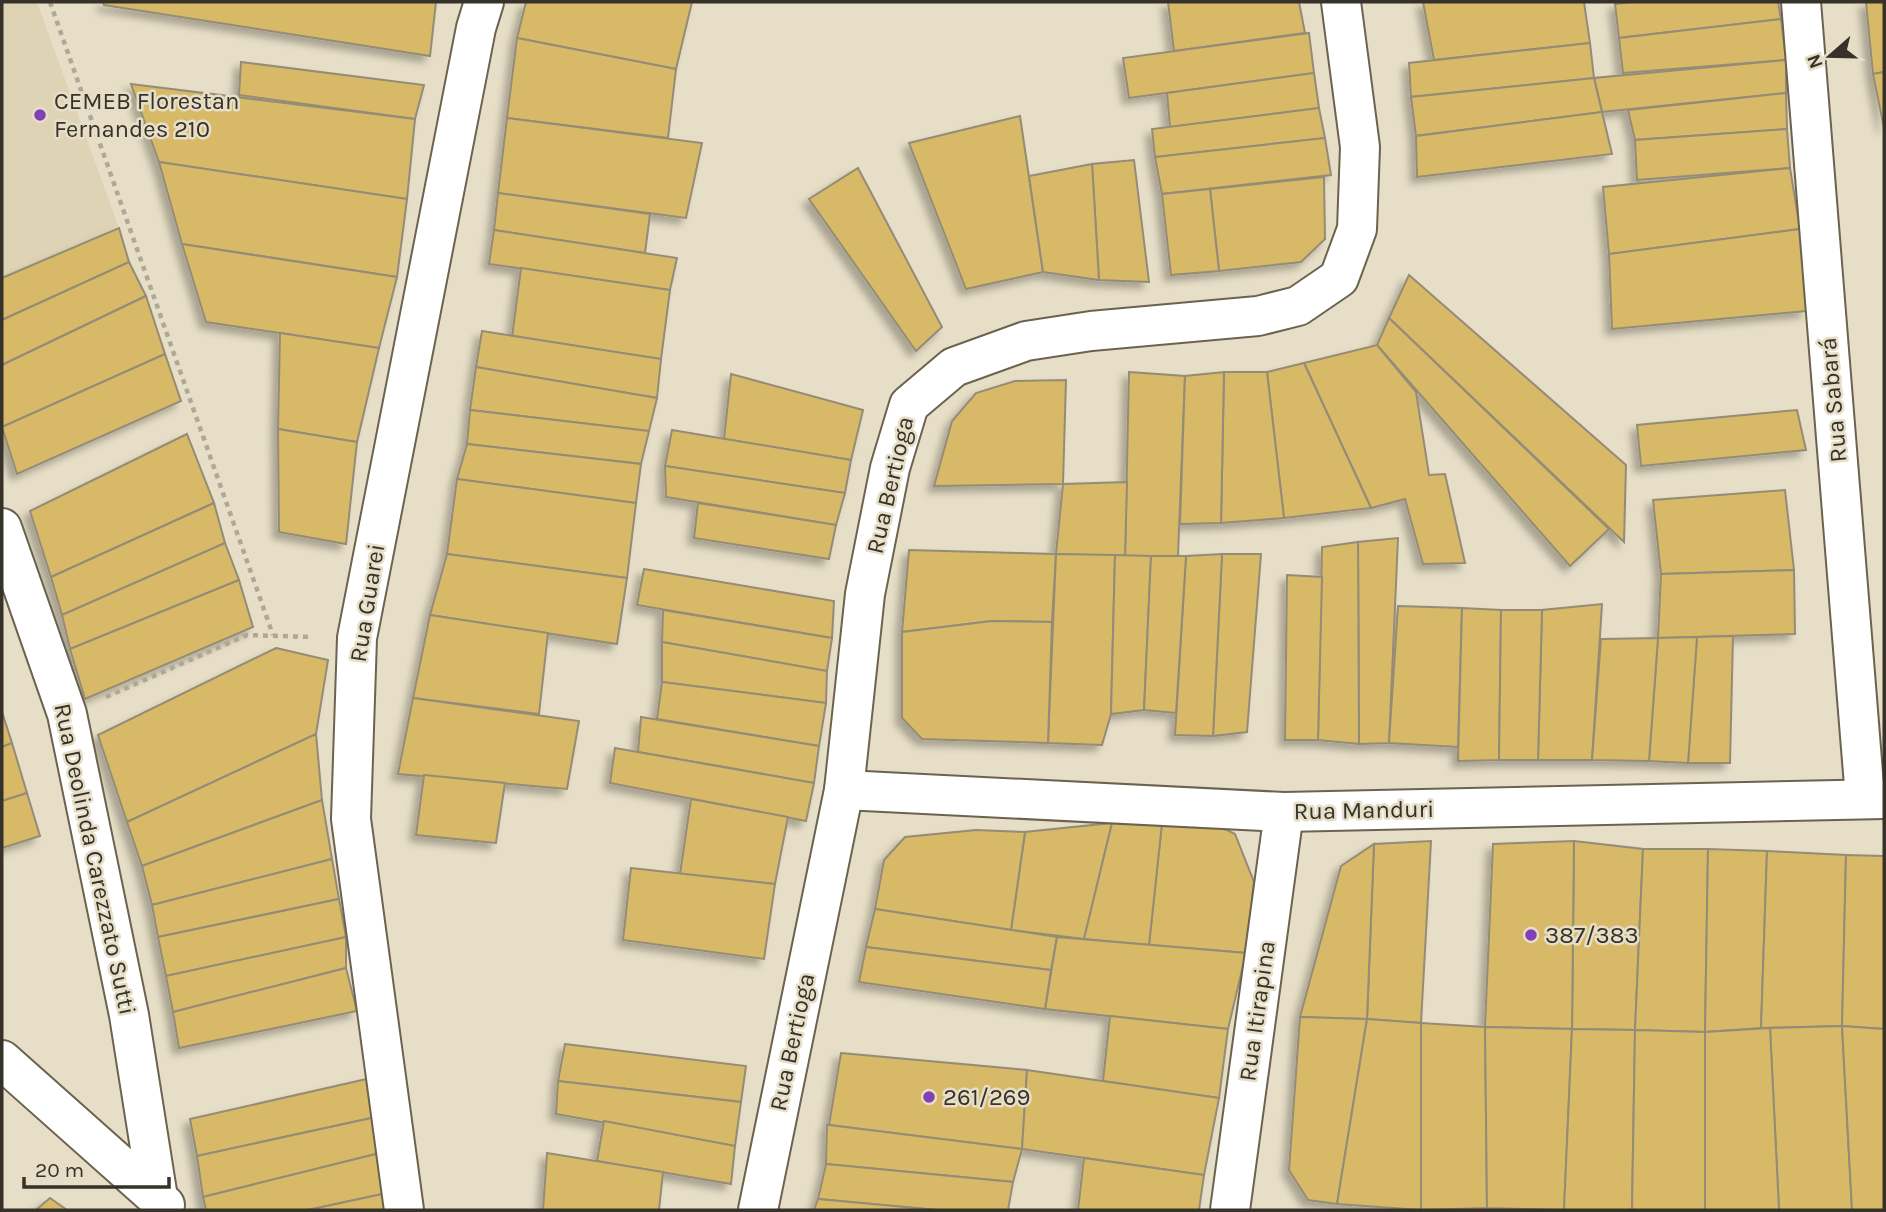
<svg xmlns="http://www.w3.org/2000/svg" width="1886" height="1212" viewBox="0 0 1886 1212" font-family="Karla,sans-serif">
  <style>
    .built { fill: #ded3b5 }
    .building { fill: #d7b967; stroke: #948c76; stroke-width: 2; filter: url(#shadow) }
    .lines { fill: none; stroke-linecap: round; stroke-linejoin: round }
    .street-casing { stroke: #6b634f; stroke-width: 42 }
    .secondary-casing { stroke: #6b634f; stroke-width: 42 }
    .path { stroke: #afa895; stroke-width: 4.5; stroke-dasharray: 5 5; stroke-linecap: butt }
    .street { stroke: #fff; stroke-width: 38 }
    .secondary { stroke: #fff; stroke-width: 38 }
    .poi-dot { fill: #8240b5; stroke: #e6dec6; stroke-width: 2.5 }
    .labels { text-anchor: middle; stroke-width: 5; stroke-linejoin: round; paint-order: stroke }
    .poi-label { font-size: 24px; fill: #363229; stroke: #e6dec6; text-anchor: start }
    .street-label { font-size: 24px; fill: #363229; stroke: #e6dec6 }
  </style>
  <defs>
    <filter id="shadow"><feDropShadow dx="-6" dy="6" stdDeviation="3.5" flood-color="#0004"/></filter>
  </defs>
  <rect width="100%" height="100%" fill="#e6dec6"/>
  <!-- built -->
  <path class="built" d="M2,2h35l82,226 -117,50z"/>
  <!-- building -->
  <g class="building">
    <path d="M103,2h333l-6,54 -326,-51z"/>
    <path d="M526,2h166l-16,67 -159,-31z"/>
    <path d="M1168,2h131l6,31 -131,18z"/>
    <path d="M1423,2h161l6,41 -156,17z"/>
    <path d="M1632,2h146l3,17 -162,19 -4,-34z"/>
    <path d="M1866,2h18v70l-11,2z"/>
    <path d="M1781,19l5,41 -163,13 -4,-35z"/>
    <path d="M1309,33l5,40 -185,25 -6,-40z"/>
    <path d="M517,38l159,31 -8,69 -161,-20z"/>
    <path d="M1590,43l4,35 -183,19 -2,-34z"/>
    <path d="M1786,60v33l-184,19 -8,-34z"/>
    <path d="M241,62l183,23 -9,34 -176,-24z"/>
    <path d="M1884,72v56l-11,-54z"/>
    <path d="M1314,73l5,35 -149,19 -3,-34z"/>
    <path d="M1594,78l8,34 -186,24 -5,-39z"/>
    <path d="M131,84l284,35 -8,80 -248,-37z"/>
    <path d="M1786,93l1,36 -152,11 -7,-30z"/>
    <path d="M1319,108l6,30 -170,19 -3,-28z"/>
    <path d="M1602,112l10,42 -195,23 -1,-41z"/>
    <path d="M1020,116l23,156 -77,17 -57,-146z"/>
    <path d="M507,118l195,25 -16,75 -188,-25z"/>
    <path d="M1787,129l3,39 -153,12 -2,-40z"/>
    <path d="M1325,138l6,37 -169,19 -7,-37z"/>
    <path d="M1134,160l15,122 -50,-2 -7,-116z"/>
    <path d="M159,162l248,37 -10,78 -215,-33z"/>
    <path d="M1092,164l7,116 -56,-8 -14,-96z"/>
    <path d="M858,168l84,159 -26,24 -107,-152z"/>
    <path d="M1790,168l10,61 -191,25 -6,-67z"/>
    <path d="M1324,177l1,62 -24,23 -82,9 -9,-82z"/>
    <path d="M1210,189l9,82 -48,4 -9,-81z"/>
    <path d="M498,193l152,21 -5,39 -151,-23z"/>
    <path d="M119,228l10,34 -127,58v-42z"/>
    <path d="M1800,229l6,82 -194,18 -3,-75z"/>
    <path d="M494,230l183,28 -7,32 -181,-26z"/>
    <path d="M182,244l215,33 -18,71 -173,-26z"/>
    <path d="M129,262l17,34 -144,69v-45z"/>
    <path d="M521,268l149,22 -9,69 -149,-22z"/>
    <path d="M1409,275l217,190 -2,77 -235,-224z"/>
    <path d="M146,296l19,58 -163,73v-62z"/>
    <path d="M1389,318l220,211 -39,37 -193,-221z"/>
    <path d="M482,331l179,28 -4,39 -181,-31z"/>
    <path d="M280,333l99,15 -22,94 -79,-13z"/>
    <path d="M1377,345l39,47 13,83 16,-1 20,89 -42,1 -18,-65 -34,9 -67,-145z"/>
    <path d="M165,354l16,47 -164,73 -15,-47z"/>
    <path d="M1304,363l67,145 -87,10 -17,-146z"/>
    <path d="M476,367l181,31 -8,33 -179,-21z"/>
    <path d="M1129,372l56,4 -7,180h-53z"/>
    <path d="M1224,372h43l17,146 -63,5z"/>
    <path d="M1224,372l-3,151 -41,1 5,-148z"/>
    <path d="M731,374l132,36 -12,50 -127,-21z"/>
    <path d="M1066,380l-3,104 -129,2 18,-65 24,-28 39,-12z"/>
    <path d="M470,410l179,21 -8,33 -174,-20z"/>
    <path d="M1797,410l9,40 -165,16 -4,-41z"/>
    <path d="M278,429l79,13 -11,102 -67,-12z"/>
    <path d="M672,430l179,30 -6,33 -180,-27z"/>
    <path d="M187,434l27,69 -163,74 -21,-66z"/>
    <path d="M467,444l174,20 -5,39 -179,-24z"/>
    <path d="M665,466l180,27 -9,32 -170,-28z"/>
    <path d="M457,479l179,24 -9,75 -180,-24z"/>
    <path d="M1127,482l-2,74 -69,-2 7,-70z"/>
    <path d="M1785,490l9,80 -133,4 -8,-74z"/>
    <path d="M214,503l11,40 -163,72 -11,-38z"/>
    <path d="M698,503l138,22 -7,34 -135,-21z"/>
    <path d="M1398,538l-9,205 -30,1 -1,-202z"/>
    <path d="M1358,542l1,202 -41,-4 4,-193z"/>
    <path d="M225,543l14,37 -169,69 -8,-34z"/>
    <path d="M909,550l147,4 -4,68 -60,-1 -90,11z"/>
    <path d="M447,554l180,24 -10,66 -187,-29z"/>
    <path d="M1056,554l59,1 -4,159 -9,31 -54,-2z"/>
    <path d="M1222,554h39l-14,178 -34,4z"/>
    <path d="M1222,554l-9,182 -38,-1 11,-179z"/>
    <path d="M1115,555l36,1 -7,154 -33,4z"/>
    <path d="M1151,556h35l-10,157 -32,-3z"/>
    <path d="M644,569l190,32 -2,37 -195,-33z"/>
    <path d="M1794,570l1,64 -137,4 3,-64z"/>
    <path d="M1287,575l35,2 -4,163h-33z"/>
    <path d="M239,580l14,47 -168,72 -15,-50z"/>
    <path d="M1602,604l-10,156h-54l4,-150z"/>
    <path d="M1398,606l64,2 -4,139 -69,-4z"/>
    <path d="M1462,608l39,2 -2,150 -41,1z"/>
    <path d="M663,610l169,28 -5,33 -165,-29z"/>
    <path d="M1501,610h41l-4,150h-39z"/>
    <path d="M430,615l118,18 -9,81 -126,-16z"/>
    <path d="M992,621l60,1 -4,121 -126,-4 -20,-21v-86z"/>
    <path d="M1733,636l-3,127h-42l9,-126z"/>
    <path d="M1697,637l-9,126 -39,-2 9,-123z"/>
    <path d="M1658,638l-9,123 -57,-1 9,-121z"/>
    <path d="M662,642l165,29 -1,32 -164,-21z"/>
    <path d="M276,648l52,12 -12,74 -189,88 -29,-87z"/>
    <path d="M662,682l164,21 -7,43 -162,-27z"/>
    <path d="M413,698l166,23 -12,68 -169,-15z"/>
    <path d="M2,712l10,31 -10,4z"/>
    <path d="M641,717l178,29 -5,37 -176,-31z"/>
    <path d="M316,734l6,66 -180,66 -15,-44z"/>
    <path d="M12,743l15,50 -25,8v-54z"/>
    <path d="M615,748l199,35 -8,38 -196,-38z"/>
    <path d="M424,775l81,8 -9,60 -80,-8z"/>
    <path d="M27,793l13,43 -38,12v-47z"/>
    <path d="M691,799l97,18 -13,67 -95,-10z"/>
    <path d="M322,800l10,59 -180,46 -10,-39z"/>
    <path d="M1211,822l24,12 19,48 -8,71 -97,-8 13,-122z"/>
    <path d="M1112,823l-28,116 -73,-9 14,-98z"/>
    <path d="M1112,823h50l-13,122 -65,-6z"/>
    <path d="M976,830l49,2 -14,98 -136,-21 9,-49 21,-23z"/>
    <path d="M1431,841l-10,182 -54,-4 7,-175z"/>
    <path d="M1574,841l69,8 -8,181 -63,-1z"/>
    <path d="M1574,841l-2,188 -87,-2 8,-183z"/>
    <path d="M1374,844l-7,175 -67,-2 41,-151z"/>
    <path d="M1643,849h65l-3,183 -70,-2z"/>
    <path d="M1708,849l59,2 -6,177 -56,4z"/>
    <path d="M1767,851l79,4 -4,171 -81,2z"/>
    <path d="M1846,855l38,1v173l-42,-3z"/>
    <path d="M332,859l7,40 -181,38 -6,-32z"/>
    <path d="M631,868l144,16 -11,75 -141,-19z"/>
    <path d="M339,899l7,38 -180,39 -8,-39z"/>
    <path d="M875,909l182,28 -6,33 -185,-23z"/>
    <path d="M346,937v31l-173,44 -7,-36z"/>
    <path d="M1057,937l189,16 -18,76 -183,-20z"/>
    <path d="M866,947l185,23 -6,39 -186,-27z"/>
    <path d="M346,968l11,43 -178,37 -6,-36z"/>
    <path d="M1110,1016l118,13 -9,69 -116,-17z"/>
    <path d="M1300,1017l67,2 -30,185 -29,-4 -19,-30z"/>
    <path d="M1367,1019l54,4v187l-84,-6z"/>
    <path d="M1421,1023l64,4 2,181 -66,2z"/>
    <path d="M1842,1026l10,184h-73l-9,-182z"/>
    <path d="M1842,1026l42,3v181h-32z"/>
    <path d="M1485,1027l87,2 -8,181 -77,-2z"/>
    <path d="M1770,1028l9,182h-74v-178z"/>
    <path d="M1572,1029l63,1 -3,180h-68z"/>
    <path d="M1635,1030l70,2v178h-73z"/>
    <path d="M565,1044l181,22 -5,36 -183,-21z"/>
    <path d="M841,1053l186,17 -5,79 -193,-24z"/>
    <path d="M1027,1070l192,28 -15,77 -182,-26z"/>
    <path d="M371,1078l5,39 -179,39 -7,-37z"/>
    <path d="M558,1081l183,21 -6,44 -179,-32z"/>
    <path d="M376,1117l4,36 -177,44 -6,-41z"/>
    <path d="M604,1121l131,25 -4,38 -134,-23z"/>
    <path d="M827,1125h2l193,24 -9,33 -187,-18z"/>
    <path d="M380,1153l7,40 -79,17h-102l-3,-13z"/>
    <path d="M547,1153l116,19 -4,38h-116z"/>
    <path d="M1084,1158l120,17 -5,35h-121z"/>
    <path d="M826,1164l187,18 -5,28h-71l-119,-11z"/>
    <path d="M387,1193l4,17h-83z"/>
    <path d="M50,1198l17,12h-31z"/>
    <path d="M818,1199l119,11h-123z"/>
  </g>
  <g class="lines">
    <defs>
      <g id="street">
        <path d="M1801,2l64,796"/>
        <path d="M2,528l65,186 62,301 29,183"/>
        <path d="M2,1060l163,145"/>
        <path d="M404,1210l-53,-391 6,-181 119,-610 8,-26"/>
        <path d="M758,1210l86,-420 21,-196 25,-126 19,-63 45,-38 72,-26 65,-10 167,-15 40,-10 41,-28 18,-49 3,-82 -19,-145"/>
      </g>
      <g id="secondary">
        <path d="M844,790l440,22 600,-13"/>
        <path d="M1230,1210l54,-398"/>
      </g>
    </defs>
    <!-- street casing -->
    <use href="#street" class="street-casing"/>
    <!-- secondary casing -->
    <use href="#secondary" class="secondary-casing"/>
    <!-- path -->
    <g class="path">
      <path d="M50,2l223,633"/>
      <path d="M106,697l141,-62 65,2"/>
    </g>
    <!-- street -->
    <use href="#street" class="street"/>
    <!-- secondary -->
    <use href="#secondary" class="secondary"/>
  </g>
  <!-- markers -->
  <g class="poi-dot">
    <circle cx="40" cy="115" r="7"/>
    <circle cx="1531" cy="935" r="7"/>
    <circle cx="929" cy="1097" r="7"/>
  </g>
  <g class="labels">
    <!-- poi labels -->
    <g class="poi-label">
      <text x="54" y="109">CEMEB Florestan<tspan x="54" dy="28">Fernandes 210</tspan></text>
      <text x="1545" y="943">387/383</text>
      <text x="943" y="1105">261/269</text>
    </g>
    <!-- street labels -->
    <g class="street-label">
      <text transform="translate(1833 400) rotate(-95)" y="8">Rua Sabará</text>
      <text transform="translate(890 485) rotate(-77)" y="8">Rua Bertioga</text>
      <text transform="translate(367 603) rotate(-81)" y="8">Rua Guarei</text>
      <text transform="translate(1364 810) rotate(-1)" y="8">Rua Manduri</text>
      <text transform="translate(95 859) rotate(78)" y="8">Rua Deolinda Carezzato Sutti</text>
      <text transform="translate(1257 1011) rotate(-82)" y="8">Rua Itirapina</text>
      <text transform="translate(792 1042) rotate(-78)" y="8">Rua Bertioga</text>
    </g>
  </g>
  <!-- border -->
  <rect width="1886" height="1212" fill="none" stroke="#363229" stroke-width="7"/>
  <!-- north arrow -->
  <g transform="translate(1830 56) rotate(250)" stroke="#e6dec6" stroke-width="5" paint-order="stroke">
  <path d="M0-5L12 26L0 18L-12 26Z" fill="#363229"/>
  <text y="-10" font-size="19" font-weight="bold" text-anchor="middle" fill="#363229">N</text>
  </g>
  <!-- scale -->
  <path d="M24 1177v10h145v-10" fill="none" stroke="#363229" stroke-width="3.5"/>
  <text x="35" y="1177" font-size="21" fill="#363229" stroke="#e6dec6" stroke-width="5" paint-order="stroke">20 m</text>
</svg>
